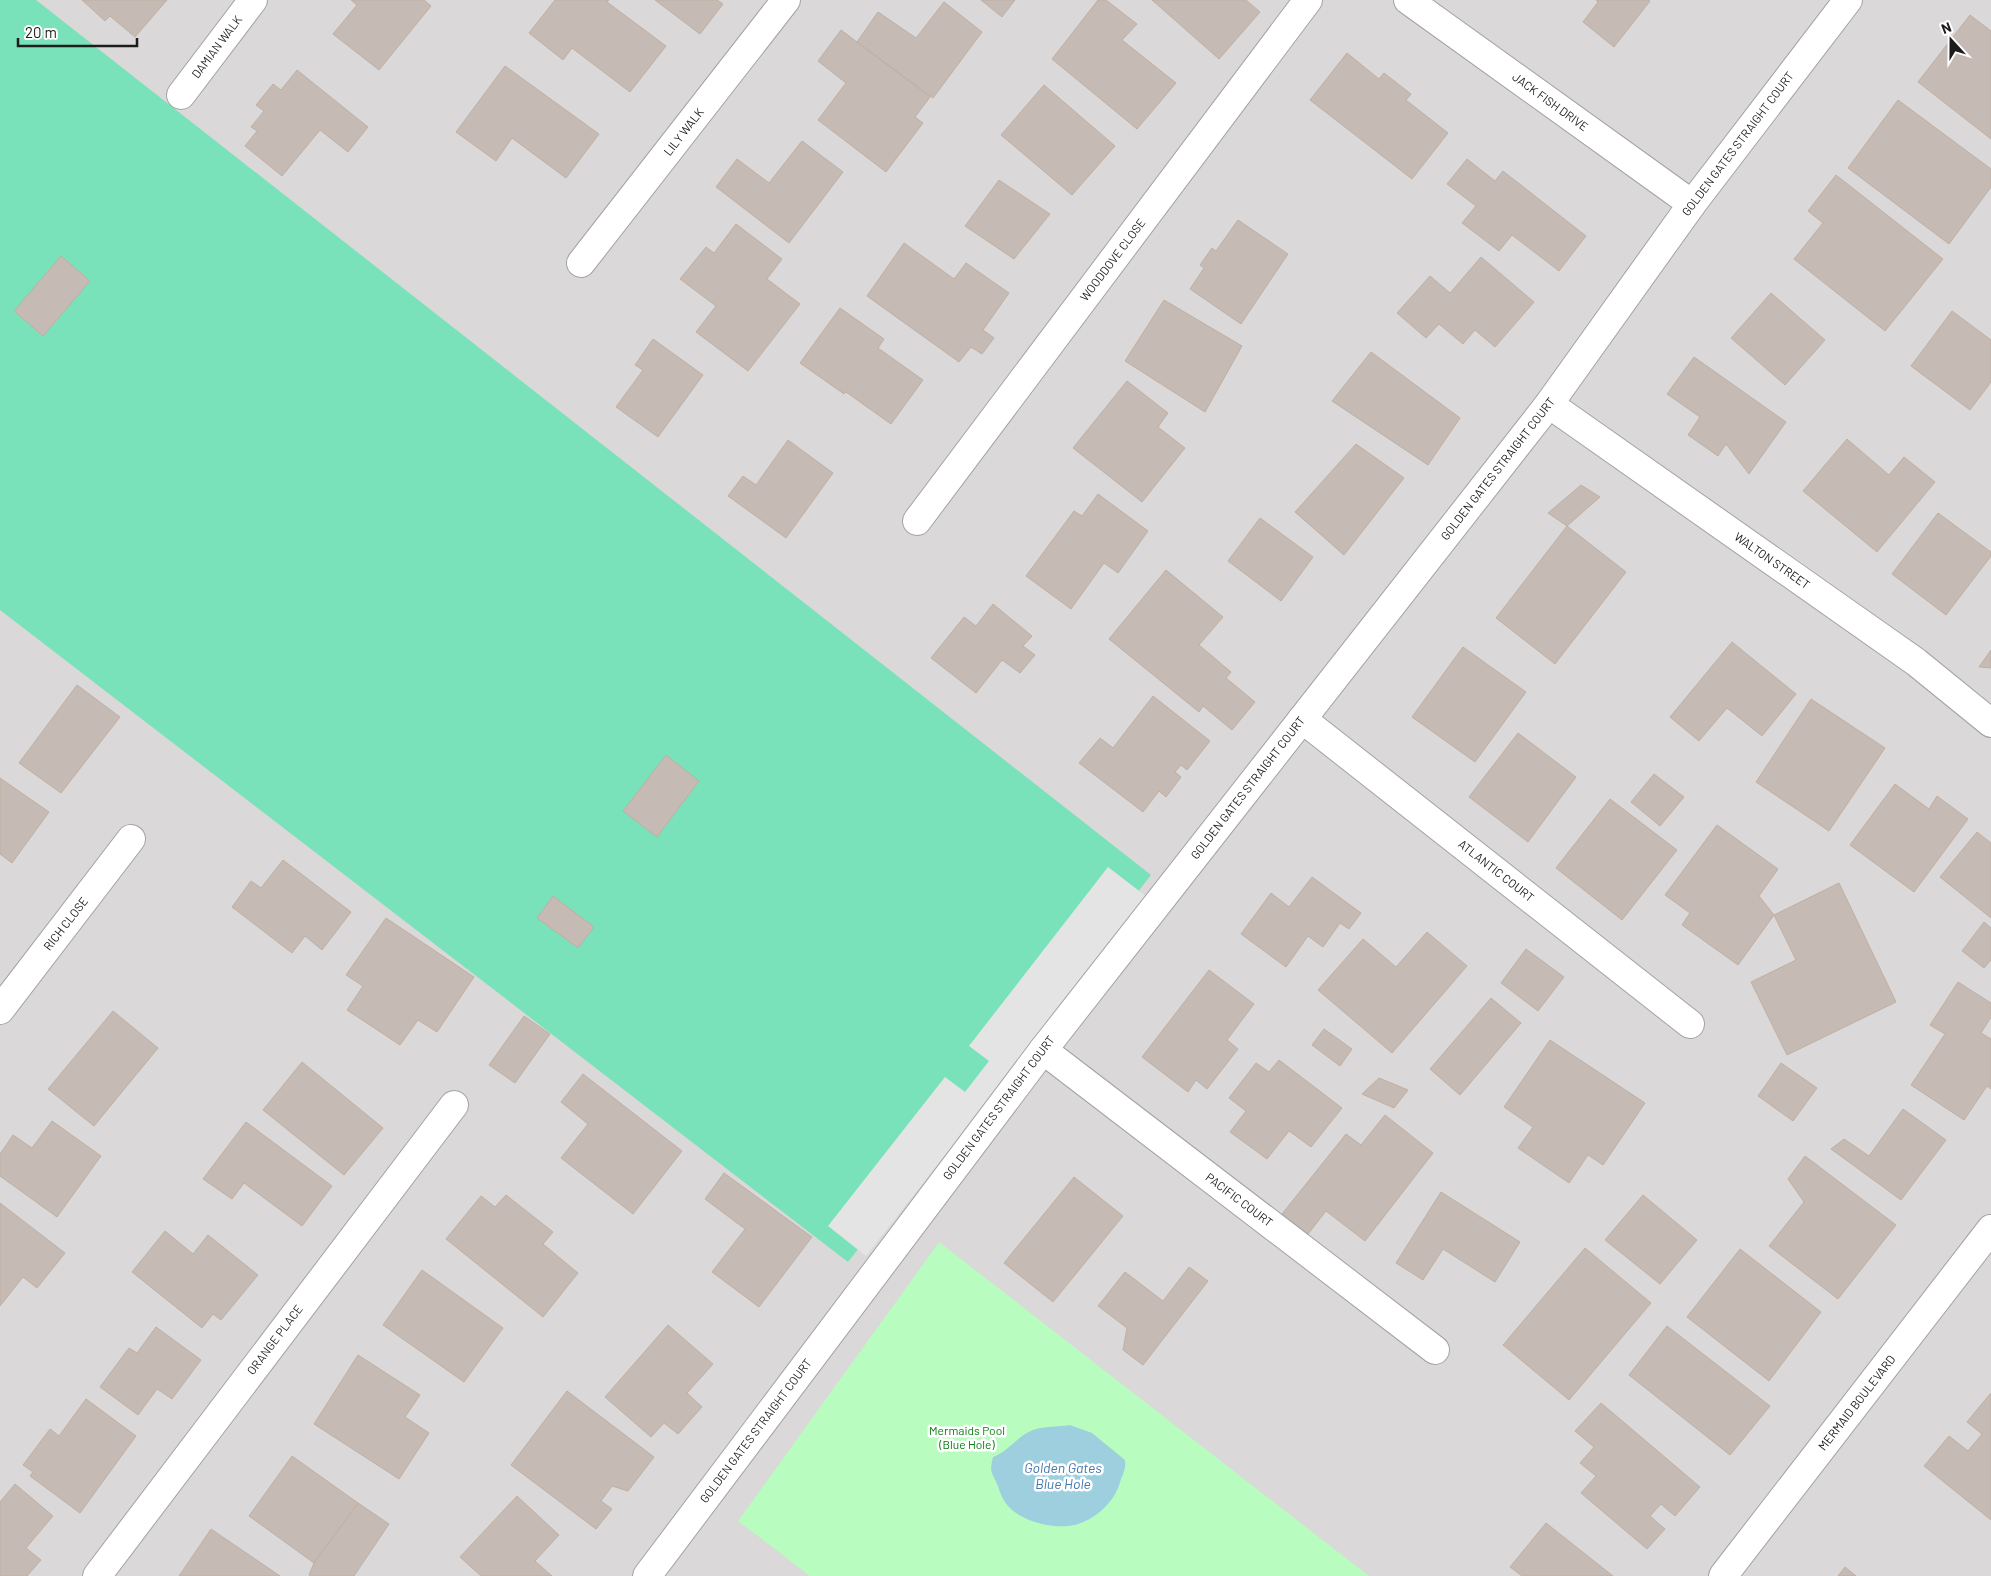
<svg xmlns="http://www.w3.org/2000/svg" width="1991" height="1576" viewBox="0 0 1991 1576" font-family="Barlow,sans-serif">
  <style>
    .residential { fill: #dad8d8 }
    .park { fill: #b9fcbf }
    .pitch { fill: #79e2ba }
    .parking { fill: #e4e4e4 }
    .water { fill: #9ecfde }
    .building { fill: #c5bbb4; stroke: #c0afa2 }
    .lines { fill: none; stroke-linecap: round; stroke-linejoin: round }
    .minor-casing { stroke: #a3a3a3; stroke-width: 30 }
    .minor { stroke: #fff; stroke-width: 28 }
    .labels { text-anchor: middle; stroke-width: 5; stroke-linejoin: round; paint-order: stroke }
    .street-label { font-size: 12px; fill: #1c1c1c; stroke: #fff }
    .park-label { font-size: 12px; fill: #067d11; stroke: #fff }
    .water-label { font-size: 14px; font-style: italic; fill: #4479af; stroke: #fff }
  </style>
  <rect width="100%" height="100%" fill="#eee9e0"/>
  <!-- residential -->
  <rect class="residential" x="0" y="0" width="1991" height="1576"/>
  <!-- park -->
  <path class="park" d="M939,1242l430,334h-559l-72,-55z"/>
  <!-- pitch -->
  <path class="pitch" d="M0,0h36l1115,875 -303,387 -848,-652z"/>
  <!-- parking -->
  <path class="parking" d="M1108,867l39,30 -281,359 -38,-30 117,-149 20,15 24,-31 -20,-15z"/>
  <!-- water -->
  <path class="water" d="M1070,1425l22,8 33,27c1,9 -2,14 -5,22 -5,21 -29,42 -52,44 -18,2 -44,-5 -57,-17 -7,-6 -11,-16 -13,-23 -6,-14 -9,-13 -5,-29 16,-6 24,-21 40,-27 11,-4 25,-3 37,-5z"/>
  <!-- building -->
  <g class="building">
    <path d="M82,0h85l-32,37 -25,-21 -5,5z"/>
    <path d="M351,0h73l7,6 -52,64 -46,-36 24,-29z"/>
    <path d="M555,0h54l-2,2 59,44 -36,46 -58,-44 -9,12 -34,-27z"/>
    <path d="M655,0h62l6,4 -23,30z"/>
    <path d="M981,0h34l-13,17z"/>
    <path d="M1098,0h8l31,24 -15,16 54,43 -39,46 -85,-70z"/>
    <path d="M1152,0h94l14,12 -41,47z"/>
    <path d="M1596,0h52l2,1 -36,46 -31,-25 15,-20z"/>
    <path d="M944,2l38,30 -49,66 -76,-56 21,-30 38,26z"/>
    <path d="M1970,15l21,16v108l-73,-57z"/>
    <path d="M841,30l89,67 -15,20 8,6 -37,49 -68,-52 28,-37 -28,-22z"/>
    <path d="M1347,53l32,26 5,-6 27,21 -5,6 42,33 -36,46 -102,-79z"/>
    <path d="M505,66l94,68 -33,44 -54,-40 -16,23 -40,-29z"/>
    <path d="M297,70l71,57 -20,25 -28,-22 -38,46 -37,-30 12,-15 -6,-4 13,-16 -8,-6 17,-21 8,6z"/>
    <path d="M1044,85l71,61 -43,49 -71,-60z"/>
    <path d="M1898,100l93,69v18l-42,57 -101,-76z"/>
    <path d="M802,141l41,31 -54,71 -73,-56 21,-28 32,24z"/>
    <path d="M1467,159l28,22 8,-10 83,65 -27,35 -47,-36 -13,16 -37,-28 14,-17 -29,-22z"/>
    <path d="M1836,175l107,84 -58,72 -91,-72 29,-36 -15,-12z"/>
    <path d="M999,180l51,34 -36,45 -49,-33z"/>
    <path d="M1238,220l50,34 -47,70 -51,-35 14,-21 -4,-3 12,-17 4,3z"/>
    <path d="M736,224l46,35 -15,20 33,25 -52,67 -52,-39 20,-26 -36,-27 26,-32 8,6z"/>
    <path d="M904,243l50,36 12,-16 43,30 -26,37 11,8 -12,16 -11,-7 -12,15 -92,-66z"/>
    <path d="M61,256l29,25 -47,55 -29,-25z"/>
    <path d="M1481,257l53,45 -39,45 -20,-17 -12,14 -24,-20 -13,14 -29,-25 33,-37 20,17z"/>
    <path d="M1771,293l54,47 -40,45 -54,-47z"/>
    <path d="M1164,300l78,46 -37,66 -80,-51z"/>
    <path d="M840,308l44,31 -6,9 45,32 -32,44 -45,-32 -2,2 -44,-31z"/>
    <path d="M1952,311l39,29v42l-21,28 -59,-44z"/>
    <path d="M653,339l50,36 -45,62 -42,-30 27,-37 -8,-5z"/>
    <path d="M1371,352l89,66 -32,47 -96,-64z"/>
    <path d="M1694,357l92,65 -37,52 -23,-30 -8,12 -30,-21 12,-18 -33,-23z"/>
    <path d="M1127,381l41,32 -10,14 27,21 -43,54 -69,-54z"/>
    <path d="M1847,439l42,36 15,-18 31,25 -58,70 -74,-61z"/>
    <path d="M788,440l45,33 -47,65 -58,-42 15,-20 13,9z"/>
    <path d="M1356,444l48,34 -60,77 -49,-43z"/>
    <path d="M1581,485l19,12 -33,29 -19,-13z"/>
    <path d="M1098,494l50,37 -30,42 -14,-10 -33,46 -45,-33 48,-65 8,5z"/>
    <path d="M1938,513l53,39v4l-45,59 -54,-41z"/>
    <path d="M1260,518l53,39 -32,44 -53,-40z"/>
    <path d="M1567,526l59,46 -71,92 -59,-46z"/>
    <path d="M1166,570l57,47 -24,28 32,27 -5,6 29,24 -23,28 -29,-24 -4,6 -90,-73z"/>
    <path d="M993,604l39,32 -9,10 12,9 -15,18 -18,-13 -26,33 -45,-35 33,-41 12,9z"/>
    <path d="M1732,642l64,52 -34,42 -35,-28 -28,33 -29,-24z"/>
    <path d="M1463,647l63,45 -51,70 -63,-45z"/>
    <path d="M1991,650v18l-12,-1z"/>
    <path d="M77,685l43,32 -59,76 -42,-30z"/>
    <path d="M1153,696l57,45 -23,29 -6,-5 -6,7 6,5 -15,20 -7,-6 -16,21 -64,-49 21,-25 13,10z"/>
    <path d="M1811,699l74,49 -56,83 -73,-49z"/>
    <path d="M1518,733l58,44 -48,65 -59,-45z"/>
    <path d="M666,755l33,26 -42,56 -34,-26z"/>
    <path d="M1654,774l30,23 -24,29 -29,-24z"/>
    <path d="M0,778l49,34 -37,51 -12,-9z"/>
    <path d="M1895,784l34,25 8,-13 31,23 -54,73 -64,-47z"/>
    <path d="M1610,799l67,51 -55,70 -66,-52z"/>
    <path d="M1717,825l61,44 -19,27 15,19 -36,50 -56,-40 8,-12 -25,-18z"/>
    <path d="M1977,832l14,11v75l-51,-41z"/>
    <path d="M283,860l68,52 -29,38 -17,-14 -13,17 -60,-46 19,-26 10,7z"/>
    <path d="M1312,877l49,36 -12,16 -9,-6 -17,24 -15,-11 -22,31 -45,-33 30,-41 18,14z"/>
    <path d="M1839,883l57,119 -109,53 -36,-73 45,-22 -22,-45z"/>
    <path d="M553,896l41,31 -16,21 -41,-30z"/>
    <path d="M386,918l88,59 -37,55 -19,-12 -18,25 -53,-35 16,-24 -17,-11z"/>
    <path d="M1984,922l7,6v32l-7,8 -22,-17z"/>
    <path d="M1427,932l40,34 -75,87 -74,-63 45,-51 33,28z"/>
    <path d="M1526,949l38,28 -26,34 -37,-28z"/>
    <path d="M1209,970l45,34 -27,36 11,9 -31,40 -11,-9 -8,12 -46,-35z"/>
    <path d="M1958,982l33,21v14l-10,16 10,6v50l-4,-3 -23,34 -53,-35 34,-51 -15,-9z"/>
    <path d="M1491,998l30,25 -61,72 -30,-26z"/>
    <path d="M113,1011l45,37 -64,78 -46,-37z"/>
    <path d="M524,1016l26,18 -35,49 -26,-18z"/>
    <path d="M1324,1029l28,20 -12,17 -28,-21z"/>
    <path d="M1550,1040l95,63 -42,62 -15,-10 -19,28 -51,-35 15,-21 -29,-20z"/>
    <path d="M1279,1060l63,48 -31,39 -22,-16 -22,28 -37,-27 16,-21 -17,-13 27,-35 13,9z"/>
    <path d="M302,1062l81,66 -39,47 -81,-65z"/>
    <path d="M1781,1063l36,25 -24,33 -35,-25z"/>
    <path d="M583,1074l99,77 -49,63 -72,-56 27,-34 -27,-22z"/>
    <path d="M1379,1078l29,12 -14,18 -32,-14z"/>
    <path d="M1903,1109l43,31 -45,60 -70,-51 13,-10 25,17z"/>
    <path d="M1385,1115l48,38 -68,88 -39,-30 -18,23 -26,-20 64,-80 15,11z"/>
    <path d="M52,1121l49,35 -44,61 -57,-41v-22l13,-19 19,13z"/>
    <path d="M246,1122l86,64 -30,40 -58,-43 -12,16 -29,-20z"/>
    <path d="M1805,1156l91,69 -58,74 -69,-53 35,-44 -16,-23z"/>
    <path d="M724,1173l88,64 -53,70 -47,-35 33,-43 -40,-30z"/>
    <path d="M1074,1177l49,39 -70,86 -49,-39z"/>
    <path d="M1441,1192l79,50 -25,40 -52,-33 -20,31 -27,-17z"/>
    <path d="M506,1195l47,37 -10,12 35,29 -35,44 -97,-78 35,-43 14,11z"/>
    <path d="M1643,1195l54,45 -37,44 -55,-44z"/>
    <path d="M0,1203l65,50 -28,35 -14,-11 -23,29z"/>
    <path d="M165,1231l28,23 15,-19 50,40 -37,45 -8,-6 -11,14 -70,-56z"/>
    <path d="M1585,1248l66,55 -82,97 -66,-55z"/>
    <path d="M1740,1249l81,63 -52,69 -82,-64z"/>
    <path d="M1189,1267l19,14 -65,84 -20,-15 4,-22 -29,-22 27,-34 38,29z"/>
    <path d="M422,1270l81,58 -39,54 -81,-57z"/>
    <path d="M668,1325l45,39 -26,29 15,14 -24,27 -14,-11 -13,14 -46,-40z"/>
    <path d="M1667,1326l103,80 -40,49 -101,-80z"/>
    <path d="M156,1327l45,33 -29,39 -15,-10 -19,26 -38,-28 29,-39 8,5z"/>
    <path d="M358,1355l62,40 -15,22 24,16 -30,46 -85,-55z"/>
    <path d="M567,1391l87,66 -26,34 -16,-5 -11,15 11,8 -16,20 -85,-64z"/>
    <path d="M1990,1394h1v126l-67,-54 25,-30 19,15 14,-17 -15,-12z"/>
    <path d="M86,1399l50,37 -56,77 -50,-37 3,-4 -10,-7 27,-36 9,7z"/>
    <path d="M1601,1403l99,84 -25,29 -14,-12 -11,12 15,13 -18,20 -66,-56 15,-17 -16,-13 14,-16 -19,-16z"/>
    <path d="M292,1456l66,47 -44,60 -65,-47z"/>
    <path d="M15,1484l38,32 -27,32 15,12 -14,16h-27v-74z"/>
    <path d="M517,1496l42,39 -24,26 17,15h-71l-21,-19z"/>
    <path d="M358,1503l31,21 -35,52h-43l-2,-1 5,-12z"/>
    <path d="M1546,1523l67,53h-91l-12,-9z"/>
    <path d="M211,1529l69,47h-101z"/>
    <path d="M1845,1567l11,9h-18z"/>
  </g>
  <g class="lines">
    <defs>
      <g id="minor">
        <path d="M1408,0l284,204"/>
        <path d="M181,95l72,-95"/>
        <path d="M581,263l205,-263"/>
        <path d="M1549,404l367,258 75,61"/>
        <path d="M917,521l391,-521"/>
        <path d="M1302,719l388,305"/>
        <path d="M0,1010l131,-171"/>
        <path d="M1043,1050l392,300"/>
        <path d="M97,1576l357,-471"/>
        <path d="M647,1576l396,-526 506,-646 143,-200 156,-204"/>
        <path d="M1723,1576l268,-347"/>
      </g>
    </defs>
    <!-- minor casing -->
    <use href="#minor" class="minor-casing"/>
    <!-- minor -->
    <use href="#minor" class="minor"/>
  </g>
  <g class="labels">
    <!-- street labels -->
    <g class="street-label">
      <text transform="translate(217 47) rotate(-53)" y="4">DAMIAN WALK</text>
      <text transform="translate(1550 102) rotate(36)" y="4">JACK FISH DRIVE</text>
      <text transform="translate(684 132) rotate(-52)" y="4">LILY WALK</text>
      <text transform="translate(1738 144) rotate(-53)" y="4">GOLDEN GATES STRAIGHT COURT</text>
      <text transform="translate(1113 260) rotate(-53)" y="4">WOODDOVE CLOSE</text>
      <text transform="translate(1498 469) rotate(-52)" y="4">GOLDEN GATES STRAIGHT COURT</text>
      <text transform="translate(1772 561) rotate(35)" y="4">WALTON STREET</text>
      <text transform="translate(1248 788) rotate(-52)" y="4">GOLDEN GATES STRAIGHT COURT</text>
      <text transform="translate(1496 871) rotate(38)" y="4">ATLANTIC COURT</text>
      <text transform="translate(66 924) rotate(-52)" y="4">RICH CLOSE</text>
      <text transform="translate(999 1108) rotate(-53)" y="4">GOLDEN GATES STRAIGHT COURT</text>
      <text transform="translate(1239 1200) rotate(37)" y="4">PACIFIC COURT</text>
      <text transform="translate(275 1340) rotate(-53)" y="4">ORANGE PLACE</text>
      <text transform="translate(1857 1403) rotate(-52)" y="4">MERMAID BOULEVARD</text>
      <text transform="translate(756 1431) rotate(-53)" y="4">GOLDEN GATES STRAIGHT COURT</text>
    </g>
    <!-- park labels -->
    <g class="park-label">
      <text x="967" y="1435">Mermaids Pool<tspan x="967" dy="14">(Blue Hole)</tspan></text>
    </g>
    <!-- water labels -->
    <g class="water-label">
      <text x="1063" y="1473">Golden Gates<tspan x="1063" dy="16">Blue Hole</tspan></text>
    </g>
  </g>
  <!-- north arrow -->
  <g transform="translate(1951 40) rotate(339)" stroke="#ffffff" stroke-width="4" paint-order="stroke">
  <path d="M0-4L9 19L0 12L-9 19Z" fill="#1c1c1c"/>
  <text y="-8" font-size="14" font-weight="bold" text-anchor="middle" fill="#1c1c1c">N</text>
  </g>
  <!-- scale -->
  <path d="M18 38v8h119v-8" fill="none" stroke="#1c1c1c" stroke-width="2.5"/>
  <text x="25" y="38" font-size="15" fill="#1c1c1c" stroke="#ffffff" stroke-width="4" paint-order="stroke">20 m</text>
</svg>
